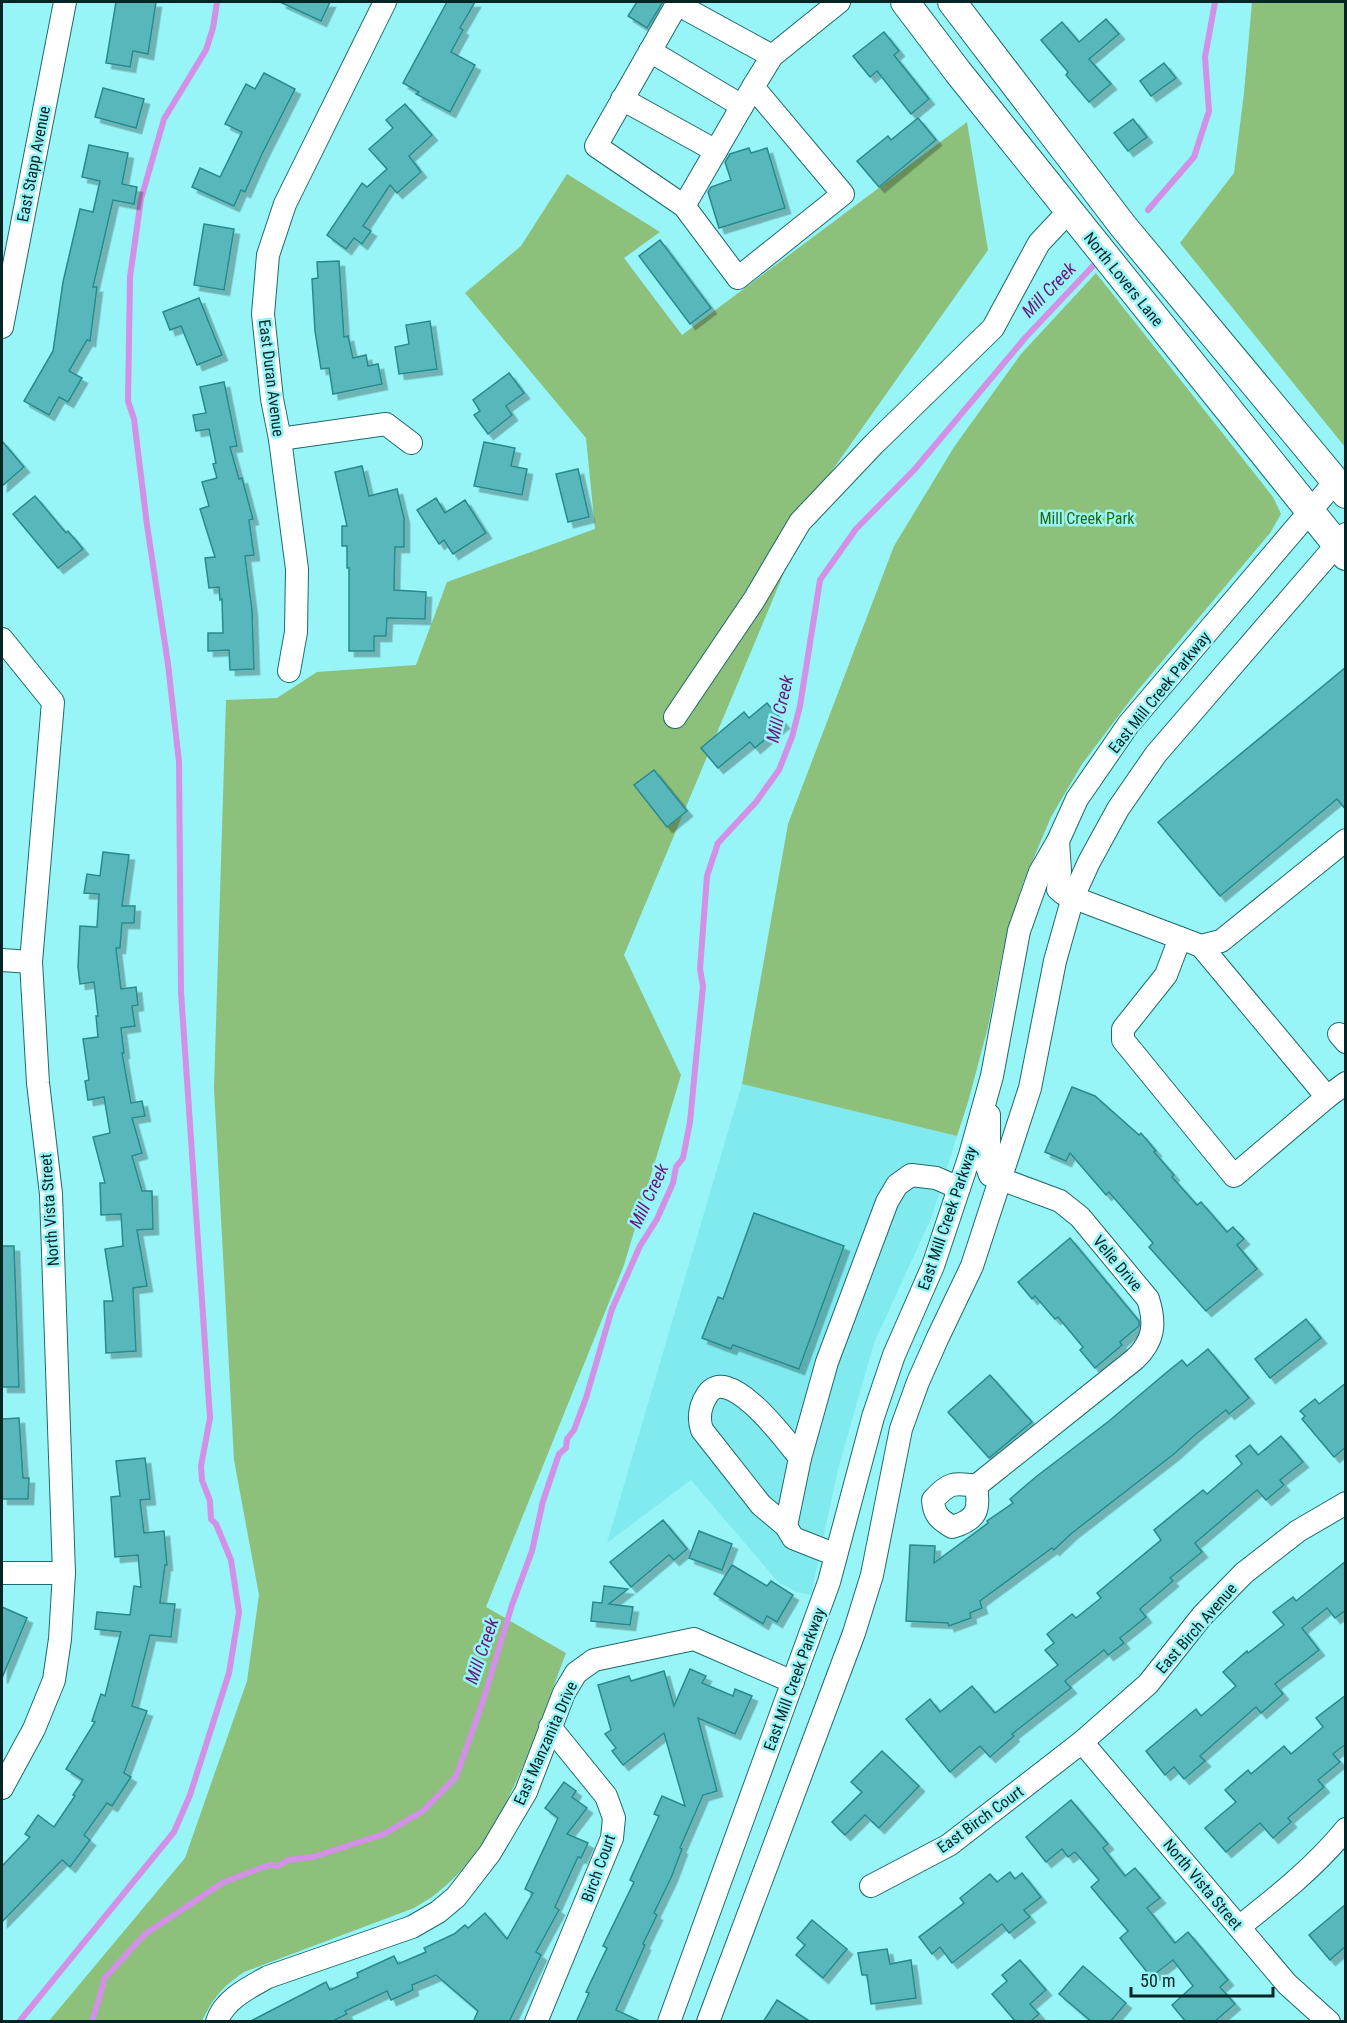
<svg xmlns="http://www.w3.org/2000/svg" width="1347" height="2023" viewBox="0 0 1347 2023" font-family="'Roboto Condensed',sans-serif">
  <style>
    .built { fill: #80eaee }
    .green { fill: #8cc07b }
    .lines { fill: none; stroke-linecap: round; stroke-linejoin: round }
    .stream { stroke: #d290e6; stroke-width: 6 }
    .building { fill: #59b7ba; stroke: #268a8e; stroke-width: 1.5; filter: url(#shadow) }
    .minor-casing { stroke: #1f6a6c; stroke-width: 24 }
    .major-casing { stroke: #1f6a6c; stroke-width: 30 }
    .minor { stroke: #fff; stroke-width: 22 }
    .major { stroke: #fff; stroke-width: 28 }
    .labels { text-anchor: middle; stroke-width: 5; stroke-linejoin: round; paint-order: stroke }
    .street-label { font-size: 16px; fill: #052425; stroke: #97f4f7 }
    .park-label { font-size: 16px; fill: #29670b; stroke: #97f4f7 }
    .water-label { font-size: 18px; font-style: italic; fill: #69157e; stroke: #97f4f7 }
  </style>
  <defs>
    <filter id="shadow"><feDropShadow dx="5.5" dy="5.5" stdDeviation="0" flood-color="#0004"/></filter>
  </defs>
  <rect width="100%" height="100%" fill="#97f4f7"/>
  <!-- built -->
  <path class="built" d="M742,1084l215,52 -25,80 -58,127 -36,126 -27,126 -14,-3 -18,-9 -88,-103 -84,63z"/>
  <!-- green -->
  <g class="green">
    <path d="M1252,2h93v445l-165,-204 54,-70 10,-80z"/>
    <path d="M967,122l21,128 -169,239 -195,466 57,120 -57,190 -138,342 80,46c-30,78 -61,187 -129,240 -7,6 -16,10 -23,15l-170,64c-23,16 -30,25 -42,49l-154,1 137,-164 62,-177 12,-86 -25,-135 -20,-372 12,-388 51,-2 40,-26 99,-7 31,-83 148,-53 -9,-91 -121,-145 56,-47 46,-72 93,58 -36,26 58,77z"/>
    <path d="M1096,273l177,224 8,17 -11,19 -132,157 -56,74 -31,53 -28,66 -19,63 -16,81 -20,75 -11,34 -215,-52 46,-260 106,-278 60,-99 67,-93z"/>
  </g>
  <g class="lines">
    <!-- stream -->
    <g class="stream">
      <path d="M1148,210l46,-53 15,-46 -4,-54 10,-55"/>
      <path d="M19,2022l155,-190 16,-37 39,-122 10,-61 -8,-52 -15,-36 -5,-5 -1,-18 -8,-21 -1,-14 9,-48 -29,-426 -2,-230 -11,-98 -21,-139 -13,-106 -6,-18 2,-124 11,-78 23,-80 42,-69 7,-22 4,-26"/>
      <path d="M92,2022l13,-44 40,-44 79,-52 45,-17 9,1 10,-6 25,-3 71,-23 39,-23 33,-34 27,-76 29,-96 20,-54 11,-50 16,-47 7,-6 1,-9 7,-9 12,-32 26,-89 28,-63 17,-27 16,-36 3,-16 7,-9 7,-36 13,-136 -3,-17 7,-93 11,-33 38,-41 23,-32 13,-33 8,-31 20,-126 36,-51 59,-60 110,-131 67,-71"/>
    </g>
  </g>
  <!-- building -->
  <g class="building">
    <path d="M116,2h40l-8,52 -15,-3 -3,16 -24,-4z"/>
    <path d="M280,2h50l-9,19z"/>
    <path d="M447,2h28l-15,26 3,2 -12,22 24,13 -25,47 -34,-18 3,-2 -16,-9z"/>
    <path d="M637,2h26l-16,26 -19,-12z"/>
    <path d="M1106,19l13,15 -30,25 22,25 -22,18 -23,-27 2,-3 -27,-32 21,-18 17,20z"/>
    <path d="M884,32l15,19 -5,4 35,44 -18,15 -34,-43 -7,6 -17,-21z"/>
    <path d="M1164,63l12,15 -25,18 -11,-15z"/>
    <path d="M264,73l31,16 -33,65 -17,38 -4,-2 -7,16 -42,-19 8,-19 20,9 22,-45 -17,-8 21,-40 9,5z"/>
    <path d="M103,88l41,11 -8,29 -41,-11z"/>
    <path d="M405,104l27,31 -23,21 12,16 -24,21 -7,-8 -27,41 8,5 -9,13 -8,-6 -8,11 -19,-14 35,-52 5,4 20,-18 -18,-20 24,-21 -7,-8z"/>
    <path d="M918,118l18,22 -57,47 -22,-26 31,-25 3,4z"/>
    <path d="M1133,119l14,18 -19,14 -14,-18z"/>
    <path d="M89,145l39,8 -6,31 15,3 -3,17 -21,-4 -20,87h4l-7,54 -3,-1 -18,31 13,7 -14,24 -9,-5 -10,18 -25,-14 29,-50 10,-69 17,-73 13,3 7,-31 -18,-4z"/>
    <path d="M749,148l2,5 16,-5 18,60 -66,20 -11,-36 3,-5 20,-7 -6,-18 5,-8z"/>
    <path d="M204,224l30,5 -10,61 -30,-5z"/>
    <path d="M660,240l51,68 -21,16 -51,-68z"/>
    <path d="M339,261l5,76 4,-1 5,22 13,-3 2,11 10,-2 4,20 -49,10 -4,-26 -8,1 -6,-38 -3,-52 6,-1 -1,-16z"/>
    <path d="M199,298l23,57 -25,10 -16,-39 -11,4 -7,-18z"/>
    <path d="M430,321l7,48 -38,5 -4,-27 14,-3 -3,-19z"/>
    <path d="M509,373l15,20 -18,13 6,9 -24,19 -14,-19 6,-4 -7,-11z"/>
    <path d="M224,382l13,64 -7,1 9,32 3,-1 11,41 -4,1 5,35 -9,1 7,54 2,59 -24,1 -1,-20 -21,1v-18h15l-1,-34 -2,1 -1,-13 -10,1 -4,-30 10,-1 -15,-48 9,-3 -7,-24 15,-4 -4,-14 3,-1 -7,-34 -13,2 -3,-16 13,-2 -6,-26z"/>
    <path d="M2,441l22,26 -22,19z"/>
    <path d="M484,442l31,6 -4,18 16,3 -5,26 -48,-9z"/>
    <path d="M362,466l7,30 28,-7 7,29v29h-9l-1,43 32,2 -1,27 -38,-1 -1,18h-12v15h-25v-83h-2v-22h-5v-20h5l-12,-54z"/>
    <path d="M578,469l11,48 -21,5 -12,-48z"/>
    <path d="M35,496l31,37 2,-2 15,18 -25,19 -45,-54z"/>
    <path d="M436,498l9,15 20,-13 21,33 -33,21 -9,-14 -5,4 -22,-34z"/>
    <path d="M1346,667v143l-9,-11 -117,97 -62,-74z"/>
    <path d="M767,703l17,20 -29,25 -5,-6 -32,26 -17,-20 43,-36 5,6z"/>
    <path d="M654,770l33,41 -20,16 -33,-42z"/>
    <path d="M103,852l26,3 -7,51h13l-1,17h-12l-2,25h-4l5,41 15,-2 2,18 -6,1 3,20 -14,2 3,25h-2l9,50 11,-2 3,15 -13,2 10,35 -10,3 10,35h10l1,38 -16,1 10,56 -14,2 3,63 -30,2 -2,-52h9l-8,-52 18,-3 -2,-32 -20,1 -1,-32h5l-12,-46 17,-4 -6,-36 -16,3 -3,-19 4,-1 -6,-41 15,-2 -2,-21h2l-4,-34 -14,2 -2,-17 2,-41 17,1 2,-33 -15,-1 3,-19 13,2z"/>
    <path d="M1072,1087l23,9 44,39 2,-2 15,18 -2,1 20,23 -2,2 25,28 4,-3 26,30 6,-5 11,12 -7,6 20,24 -51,42 -57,-64 4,-4 -44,-51 -3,3 -36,-42 -4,8 -21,-9z"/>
    <path d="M754,1213l90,33 -45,123 -66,-24 -2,4 -29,-11 16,-41 5,2z"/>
    <path d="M1070,1238l69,83v5l-19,16 2,3 -27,23 -15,-18 3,-3 -25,-30 -3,2 -20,-23 -3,3 -14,-17z"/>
    <path d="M2,1246h12l5,141h-17z"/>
    <path d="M1306,1319l15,19 -51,40 -15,-19z"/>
    <path d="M1208,1349l41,49 -20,16 -3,-4 -30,24 -22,20 -102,79 -18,17 -2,-2 -72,53 2,7 -12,5 1,5 -22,8 -1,-3 -42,-2 4,-76 25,1 -1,17 54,-40 -1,-2 26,-18 -3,-4 27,-23 72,-55 58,-49 15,-12 5,6z"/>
    <path d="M990,1375l42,47 -43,36 -41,-46z"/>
    <path d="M1346,1383v64l-12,10 -32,-38 3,-3 -5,-5 15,-12 4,5z"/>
    <path d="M19,1418l4,60h6l-1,21h-26v-80z"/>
    <path d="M1281,1436l22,26 -23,18 4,5 -18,15 -9,-10 -62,53 7,9 -32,26 3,3 -33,28 6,8 -26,21 4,5 -16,12 -4,-5 -39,31 6,7 -59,46 2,2 -24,21 -10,-11 -30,26 -44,-53 24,-20 10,13 32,-26 23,27 63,-48 -13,-15 9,-7 -7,-9 25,-20 4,4 25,-20 -4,-5 64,-53 -7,-10 49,-40 4,4 35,-30 -6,-8 14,-11 8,10z"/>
    <path d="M145,1458l5,41 -10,1 4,33 20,-2 3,34h-2l-5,38 15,1 -4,33 -21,-2 -18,71 15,5 -23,62 7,4 -19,29 -5,-3 -23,32 6,5 -20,27 -8,-7 -60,62v-56l28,-29 -5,-3 13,-19 16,12 21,-31 -2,-1 10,-15 -17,-11 29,-47 -3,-1 9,-27 4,2 16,-64 -26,-3 2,-17 33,3 4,-29 7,1 -3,-32 -23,2 -4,-60 9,-1 -4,-35z"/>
    <path d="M663,1520l24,29 -13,11 -5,-5 -38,32 -21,-25z"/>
    <path d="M699,1531l33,13 -10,26 -33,-12z"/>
    <path d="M1346,1561v49l-11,8 -8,-10 -25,20 17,22 -44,34 8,10 -22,19 -5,-6 -56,49 5,5 -21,18 -10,-12 -9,8 -19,-24 50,-42 5,7 35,-30 -13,-14 24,-21 1,2 36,-28 -11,-13 20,-15 3,4z"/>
    <path d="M732,1565l35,21 4,-5 22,14 -16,27 -10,-6 -4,8 -49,-30z"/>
    <path d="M604,1586l24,3 -19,15 24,3 -3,18 -39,-4 2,-19 9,1z"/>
    <path d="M2,1607l25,11 -25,60z"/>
    <path d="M690,1669l16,7 -4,7 31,13 2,-7 17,7 -17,38 -37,-16 19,73 -14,4 -23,53 2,1 -11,29 -17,35 3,2 -14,29 2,1 -29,65 26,12h-66l13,-29 -3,-1 21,-44 -4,-2 31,-64 -4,-2 29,-64 -5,-2 8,-18 23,10 -21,-73 -41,32 -11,-14 4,-3 -11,-14 6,-4 -13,-45 31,-9 2,5 33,-10 10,35z"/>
    <path d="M1346,1695v49l-13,10 7,8 -22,18 6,7 -36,31 3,4 -18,16 -13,-15 -34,29 -21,-24 31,-26 -11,-12 23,-20 3,4 33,-28 7,8 32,-27 -7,-9z"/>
    <path d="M882,1751l37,35 -40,42 -14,-13 -20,20 -13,-13 30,-30 -11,-10z"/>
    <path d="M564,1782l12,9 -4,6 15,11 -20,26 21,9 -7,15 -3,-1 -23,50 4,3 -23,42 5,3 -32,67h-36l5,-11 -42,-36 -24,10 1,5 -22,10 -4,-9 -42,20 2,3 -16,8h-82l77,-40 4,8 28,-13 -1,-4 37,-17 4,8 28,-12 -2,-4 30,-14 11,-9 3,3 17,-15 22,26 26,-46 -8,-4 33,-71 -13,-10z"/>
    <path d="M1071,1800l37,44 -5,4 22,28 10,-8 25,30 -13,10 28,35 13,-11 40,48 -8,7 15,17 -21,18h-28l-14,-17 21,-19 -20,-26 -22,17 -31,-39 8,-7 -37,-44 8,-7 -24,-28 -7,5 -6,-8 -16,13 -20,-25z"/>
    <path d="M1010,1872l5,7 7,-6 19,24 -17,13 6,7 -21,16 -7,-9 -50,39 -12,-16 -8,7 -13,-17 45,-34 -4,-5 30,-24 7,8z"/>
    <path d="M1346,1904v42l-16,14 -21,-25z"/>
    <path d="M812,1920l35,29 -24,29 -27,-23 9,-10 -8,-7z"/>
    <path d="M887,1949l3,15 21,-4 5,38 -45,6 -4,-29h-5l-4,-22z"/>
    <path d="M1020,1960l26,30 -16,14 9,10 -9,8h-14l-24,-28 15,-13 -5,-6z"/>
    <path d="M1083,1966l43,37 -16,19h-18l-33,-28z"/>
    <path d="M777,2000l34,22h-48z"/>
  </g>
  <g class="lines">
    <defs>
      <g id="minor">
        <path d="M650,51l92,55"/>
        <path d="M772,56l-95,-52 -81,142 88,60 54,72 105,-84 -90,-107 19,-31 67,-54"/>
        <path d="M622,99l94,52"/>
        <path d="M684,206l69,-119"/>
        <path d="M2,327l63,-325"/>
        <path d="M280,439l106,-15 25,19"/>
        <path d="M2,639l51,63 -22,260 7,121 13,111 13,379 -4,66 -6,41 -20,49 -32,59"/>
        <path d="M289,671l7,-39 1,-63 -17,-130 -8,-40 -9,-85 5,-59 17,-51 100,-202"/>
        <path d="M675,717l79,-117 46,-78 74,-78 119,-116 46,-85 30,-32"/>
        <path d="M1058,841l2,30 -2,18 6,5 137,52 20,-5 125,-101"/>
        <path d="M1180,938l-14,37 -43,54v11l111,136 93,-79 -126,-151"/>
        <path d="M2,960l29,2"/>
        <path d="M1339,1034l7,8"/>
        <path d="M1327,1097l19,-14"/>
        <path d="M976,1486c4,24 1,34 -24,41 -13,-8 -18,-12 -19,-27 15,-17 21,-18 43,-14l159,-127c19,-18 21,-35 13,-60l-68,-82 -20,-16 -70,-26 -3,-8 2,-23v-29"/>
        <path d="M786,1526l-25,-21 -59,-75c-4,-12 -2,-24 5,-35 21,-34 81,48 93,63"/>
        <path d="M836,1555l-43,-17 -7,-12 14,-68 27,-96 60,-160 10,-17 14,-10 25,3 23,10"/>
        <path d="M2,1573h62"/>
        <path d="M1082,1742l205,242 42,38"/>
        <path d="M871,1886l78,-41 133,-103 66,-58 54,-68 42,-43 54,-42 48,-28"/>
        <path d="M1239,1927c38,-30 76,-60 107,-98"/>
        <path d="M217,2022c6,-22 33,-35 51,-45l144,-50 26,-15 18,-15 34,-44 36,-61 38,-99 12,-20 18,-13 100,-21 99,43"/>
        <path d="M536,2022l76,-184 2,-20 -8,-22 -56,-69"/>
        <path d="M669,2022l160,-440 44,-165 21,-62 39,-89 37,-111 22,-79 27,-145 21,-59 18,-31 19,-42 51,-74 207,-243"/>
        <path d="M708,2022l146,-389 18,-58 29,-146 17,-47 20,-45 34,-71 58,-178 25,-127 18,-64 16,-35 29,-53 38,-55 190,-220"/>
      </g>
      <g id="major">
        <path d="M905,2l53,70 388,484"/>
        <path d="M952,2l171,224 223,268"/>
      </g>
    </defs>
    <!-- minor casing -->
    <use href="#minor" class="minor-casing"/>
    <!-- major casing -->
    <use href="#major" class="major-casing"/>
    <!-- minor -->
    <use href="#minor" class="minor"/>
    <!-- major -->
    <use href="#major" class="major"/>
  </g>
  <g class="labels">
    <!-- street labels -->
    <g class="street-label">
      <text transform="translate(33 164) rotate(-79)" y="6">East Stapp Avenue</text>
      <text transform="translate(1124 279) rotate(51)" y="6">North Lovers Lane</text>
      <text transform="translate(272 378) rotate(83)" y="6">East Duran Avenue</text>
      <text transform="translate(1159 692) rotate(-51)" y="6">East Mill Creek Parkway</text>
      <text transform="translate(49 1210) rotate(-94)" y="6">North Vista Street</text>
      <text transform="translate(947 1218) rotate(-71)" y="6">East Mill Creek Parkway</text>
      <text transform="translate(1118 1263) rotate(50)" y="6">Velie Drive</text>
      <text transform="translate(1196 1628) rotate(-49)" y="6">East Birch Avenue</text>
      <text transform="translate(794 1679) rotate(-70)" y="6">East Mill Creek Parkway</text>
      <text transform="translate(545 1743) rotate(-66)" y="6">East Manzanita Drive</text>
      <text transform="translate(980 1819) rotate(-36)" y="6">East Birch Court</text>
      <text transform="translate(598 1868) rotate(-70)" y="6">Birch Court</text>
      <text transform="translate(1203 1884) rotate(50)" y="6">North Vista Street</text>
    </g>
    <!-- park labels -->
    <g class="park-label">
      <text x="1087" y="524">Mill Creek Park</text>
    </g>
    <!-- water labels -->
    <g class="water-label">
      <text transform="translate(1049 290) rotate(-46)" y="6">Mill Creek</text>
      <text transform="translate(780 709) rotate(-77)" y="6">Mill Creek</text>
      <text transform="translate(649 1196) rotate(-65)" y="6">Mill Creek</text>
      <text transform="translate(482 1651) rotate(-71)" y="6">Mill Creek</text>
    </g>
  </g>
  <!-- border -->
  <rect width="1347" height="2023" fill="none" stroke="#052425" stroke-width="6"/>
  <!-- scale -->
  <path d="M1131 1987v9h142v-9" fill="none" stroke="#052425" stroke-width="3"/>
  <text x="1140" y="1987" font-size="18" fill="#052425" stroke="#97f4f7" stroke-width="4.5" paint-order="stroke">50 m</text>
</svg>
